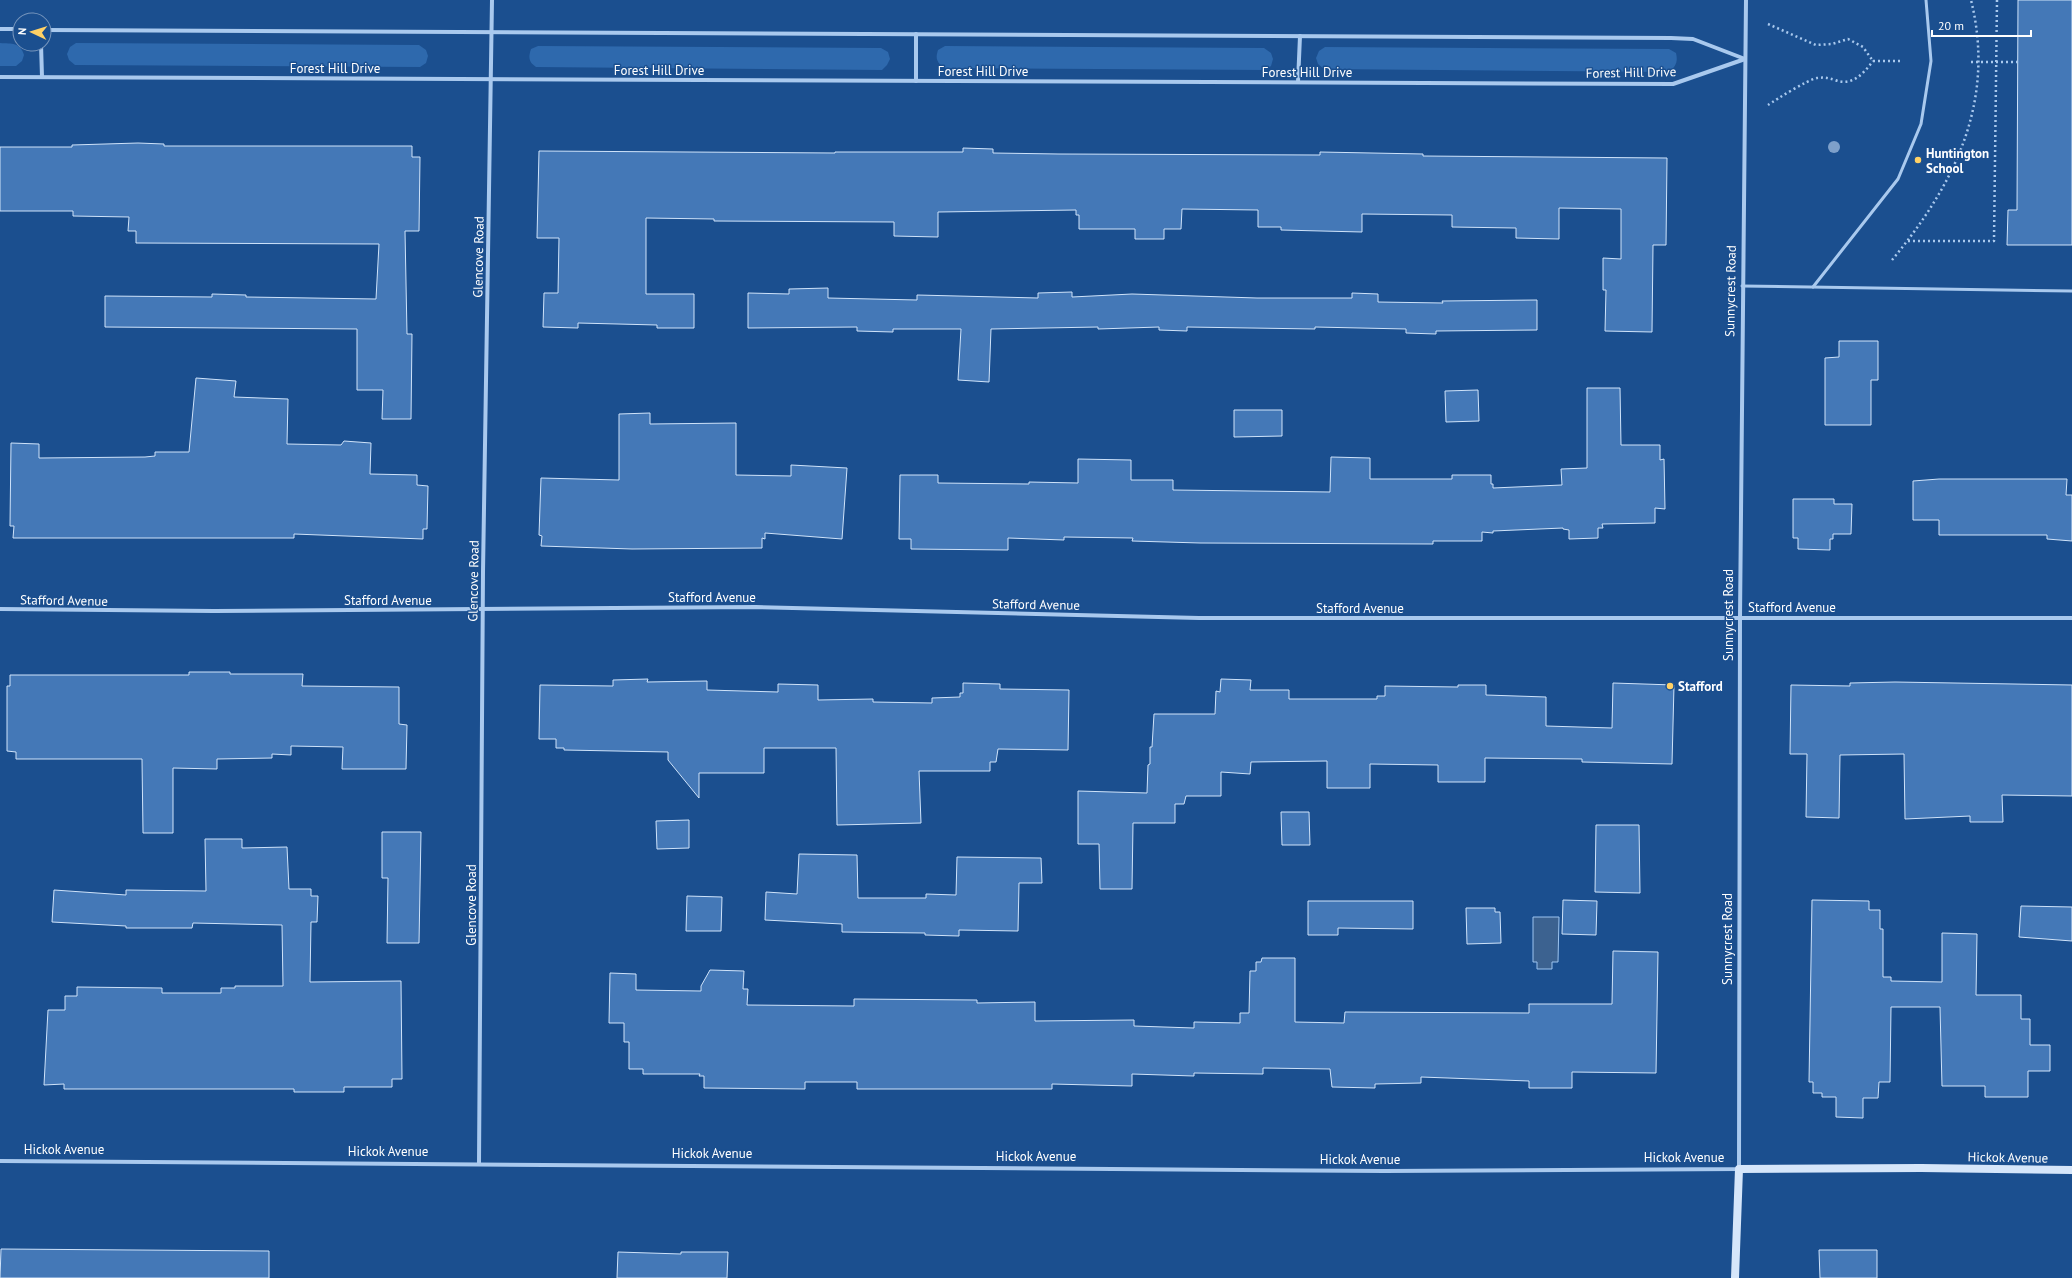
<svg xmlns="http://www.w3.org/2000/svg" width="2072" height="1278" viewBox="0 0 2072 1278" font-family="'PT Sans',sans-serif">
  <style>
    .green { fill: #2e69ad }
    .water { fill: #3c6290; stroke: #9cc4f0 }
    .building { fill: #4478b7; stroke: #cfe3fa }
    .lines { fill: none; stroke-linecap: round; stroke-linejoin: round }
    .path { stroke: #a9c9ee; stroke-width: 2.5; stroke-dasharray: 2 3; stroke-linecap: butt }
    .lane { stroke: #a9c9ee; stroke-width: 3 }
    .street { stroke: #a9c9ee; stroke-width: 4 }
    .secondary { stroke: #d6e6fa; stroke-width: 8 }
    .tree { fill: #7ea0ca }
    .poi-dot { fill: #ffd166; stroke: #1b4f8f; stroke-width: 1.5 }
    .labels { text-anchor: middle; stroke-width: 3; stroke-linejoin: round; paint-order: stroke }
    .street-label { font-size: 13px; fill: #fff; stroke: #1b4f8f }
    .poi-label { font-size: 13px; font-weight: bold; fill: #fff; stroke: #1b4f8f; text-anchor: start }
  </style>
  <rect width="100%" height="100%" fill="#1b4f8f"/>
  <!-- green -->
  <g class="green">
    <path d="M0,43c12,1 20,-1 24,12l-2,6 -6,5h-16z"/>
    <path d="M76,43l343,2 7,5 2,6 -2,7 -6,4 -345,-2 -6,-5 -2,-6 3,-7z"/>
    <path d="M538,46l343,2 7,4 2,7 -3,6 -5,5 -346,-3c-7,-5 -8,-9 -5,-18z"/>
    <path d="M945,46l319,2 7,5 2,6 -2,7 -6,4 -321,-2c-7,-6 -9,-9 -6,-18z"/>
    <path d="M1325,47l344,2 7,4c2,9 0,13 -7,19l-345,-3 -6,-5 -2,-6 3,-7z"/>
  </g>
  <!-- water -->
  <path class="water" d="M1533,917h26l-1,45h-6v7h-15v-7h-4z"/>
  <!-- building -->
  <g class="building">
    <path d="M2018,0h54v245h-65l1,-35h9z"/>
    <path d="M138,143l26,1v2h248v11h8l-1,74h-14l2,103h5l-1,85h-29l1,-29h-26v-61l-252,-2v-31l107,1v-3l34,1v2l130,2 3,-55 -243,-1v-12h-8l1,-14 -56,-1v-5h-73v-64h72v-2z"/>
    <path d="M963,148l30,1v4l66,1 261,1v-3l103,2v2l244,2 -1,87h-13l-1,87 -47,-1 1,-41h-3v-32l18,1v-50l-62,-1v31l-43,-1v-10l-64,-1v-12l-90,-1v18l-81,-2v-3h-23v-17l-76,-1 -1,20h-17v10h-29v-10h-56v-14h-3v-5l-138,2v25l-44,-1v-14l-180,-1v-2l-68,-1v76h48v34h-37v-3l-79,-2v5l-35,-1 1,-34h14l1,-55h-22l2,-87 296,2v-1h128z"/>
    <path d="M828,288v10l89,2v-5l121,3v-5l34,-1v5l60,-3 125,4h95v-5l26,1v8l65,1 -1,-2 95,-1v30l-101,1v3l-30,-1v-4l-91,-2v2l-128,-2v4l-28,-1v-3l-61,2v-2l-107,2 -2,53 -31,-2 3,-51h-68v3l-36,-1v-4l-109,1v-35l41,1v-5z"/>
    <path d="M1839,341h39v39h-7v45h-46v-67l14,-1z"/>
    <path d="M196,378l40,3 -2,16 54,2 -1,45 54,1 3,-4 27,2 -1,31 47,1v10l11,1 -1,43h-4v10l-129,-5v4h-281l1,-12h-4l1,-83 28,1v14l106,-1 10,-1v-4h34z"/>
    <path d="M1587,388h33l1,57h39v15l4,-1 1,50 -10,-1v15l-53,1 1,4h-5v10l-29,1v-9l-6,-1v-1l-70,3v2l-11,-1v9h-49v3l-233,-1 -68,-2 1,-3 -69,-1v3l-56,-2v12l-97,-1v-10h-12l1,-64h38v8l91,1v-2l49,1v-24l53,1v20h42v10l157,2 1,-35 39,1v21h82v-4h39v9h2v4l69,-3 -1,-16 26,-1z"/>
    <path d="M1478,390l1,31 -33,1 -1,-31z"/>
    <path d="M1234,410h48v26l-48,1z"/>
    <path d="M650,413v11l86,-1v52l55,1v-11l56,3 -5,71 -77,-6v6l-3,-1v10l-130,1 -91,-3 1,-10 -3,-1 2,-57 78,2v-66z"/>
    <path d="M1939,479h128l-1,16h6v46l-25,-2v-4h-108v-15h-26v-39z"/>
    <path d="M1793,499h41v5h18l-1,30h-18v5h-3v11l-32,-1v-11h-5z"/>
    <path d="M189,672h41v2h73l-1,12 97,1v37l8,1 -1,44h-64l1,-22 -52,-1v9l-19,-1v4l-55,1v10l-44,-1v65h-30l-1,-74h-126v-7l-9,-1v-65h3v-11h179z"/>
    <path d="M648,679l-1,3 60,-1v9l71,2v-8l40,1v15l55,-1v3l59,1v-5l28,-1v-4h3v-10l37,1v5l69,1 -1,60 -70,-1 -2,13h-6v9h-71l2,52 -84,2 -1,-77h-72v25h-65v25l-31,-38v-8l-104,-2v-2h-8v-9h-17l1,-54 73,1v-6z"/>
    <path d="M1221,679l30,1 -1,10h39v9h88v-3h8v-10l73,1v-2h28v10l60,2v29l66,2 1,-45 61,2 -2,79 -90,-2v-3l-97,-1v24h-47v-17l-68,-1v24h-43v-27l-76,1 -1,12 -29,-2v24h-35l-2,8h-9v19h-42l-1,66h-32l-1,-45h-21v-53l69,2 1,-28 2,-1v-17h2l2,-33h61l1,-23 4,1z"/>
    <path d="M1895,682l177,3v111l-70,-1 1,27h-33v-6l-65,3 -1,-65 -64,1 -1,63 -33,-1 1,-63h-17l1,-69 59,1v-3z"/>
    <path d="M1281,812h28l1,33h-28z"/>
    <path d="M689,820v28l-32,1 -1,-28z"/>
    <path d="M1596,825h43l1,68 -45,-1z"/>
    <path d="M382,832h39l-2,111h-32l1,-65h-6z"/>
    <path d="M205,839h37v9l45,-1 2,42h22v7h7l-1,26h-6l-1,60 91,-1 1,98h-10v8h-48v5h-50v-3h-230v-5l-20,1 4,-75h17v-14h12v-9l85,1v5h59v-5h14v-2h48l-1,-61 -89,-2 -1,5h-66v-2l-74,-4 2,-32 72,5v-5l80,1z"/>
    <path d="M799,854l58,1 1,43h68v-4l30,1 1,-38 84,1 1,25h-23l-1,48 -59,-1v6l-34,-1v-2l-83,-1v-8l-77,-4 1,-28 31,2z"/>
    <path d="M687,896l35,1 -1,34h-35z"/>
    <path d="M1563,900l34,1 -1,34 -34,-1z"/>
    <path d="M1812,900l57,1v9h11v19h3v48h8v4l51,1v-49l35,1 -1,61h45v24h9v26h20v26h-22v26h-43v-11h-43l-2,-79h-49l-1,75h-11l-1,16h-15v20l-27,-1v-20h-14v-4h-9v-11h-4z"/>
    <path d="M1308,901h105v28l-75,-1v7h-30z"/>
    <path d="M2021,906l51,1v34l-53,-4z"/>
    <path d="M1466,908h29v4h5l1,31 -34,1z"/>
    <path d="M1613,951l45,1 -2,121 -84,-1v16h-43v-7l-108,-4v6l-46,1v4l-43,-1 -2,-18 -67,-1v6l-69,-1v3l-62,-2v12l-80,-2v5h-195v-7h-52v7l-101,-1v-12h-5l1,-2h-57v-5h-14v-27h-5v-19h-15l1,-50 26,1v16l65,1v-5l9,-16 34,1 -1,18h5l-1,16 107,1v-7l123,1v3l58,-1v19l99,-1v6l60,2v-6l46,1v-10h9l1,-42h6v-9h5l1,-4h33v64l49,1 1,-11 184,1v-9h83z"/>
    <path d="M1,1249l268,2v27h-269z"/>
    <path d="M1819,1250h58v28h-57z"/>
    <path d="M618,1252l63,2v-2h47l-1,26h-110z"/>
  </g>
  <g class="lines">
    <!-- path -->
    <g class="path">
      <path d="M1768,24l48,21 16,-1 16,-5 15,8 10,14"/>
      <path d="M1873,61h30"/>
      <path d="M1971,62h47"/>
      <path d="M1768,105c9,-6 39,-25 49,-27 8,-1 11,0 18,2 17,7 29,-7 38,-19"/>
      <path d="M1908,241h86l3,-241"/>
      <path d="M1892,260c63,-76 104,-159 79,-260"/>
    </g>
    <!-- lane -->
    <g class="lane">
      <path d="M1742,286l330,5"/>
      <path d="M1813,287l85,-108 23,-55 10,-63 -5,-61"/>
    </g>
    <!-- street -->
    <g class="street">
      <path d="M0,29h20"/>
      <path d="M44,30l1627,8 22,1 52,20"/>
      <path d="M916,34v47"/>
      <path d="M41,44l1,33"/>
      <path d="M0,77l1673,7 72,-25"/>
      <path d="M1298,82l2,-46"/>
      <path d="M0,609l214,2 542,-4 443,11h873"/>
      <path d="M0,1161l1384,10 355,-2 1,-552 6,-617"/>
      <path d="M479,1163l4,-591 9,-572"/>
    </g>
    <!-- secondary -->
    <path class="secondary" d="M1735,1278l4,-109 182,-1 151,2"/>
  </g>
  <!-- trees -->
  <circle class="tree" cx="1834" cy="147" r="6"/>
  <!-- markers -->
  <g class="poi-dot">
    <circle cx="1918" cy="160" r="4"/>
    <circle cx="1670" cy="686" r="4"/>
  </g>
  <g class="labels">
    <!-- street labels -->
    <g class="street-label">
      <text x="335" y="73">Forest Hill Drive</text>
      <text x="659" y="75">Forest Hill Drive</text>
      <text x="983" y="76">Forest Hill Drive</text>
      <text x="1307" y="77">Forest Hill Drive</text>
      <text transform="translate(1631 72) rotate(-1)" y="5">Forest Hill Drive</text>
      <text transform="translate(478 257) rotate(-89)" y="5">Glencove Road</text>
      <text transform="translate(1730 291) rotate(-89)" y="5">Sunnycrest Road</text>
      <text transform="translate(473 581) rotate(-89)" y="5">Glencove Road</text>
      <text x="712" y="602">Stafford Avenue</text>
      <text transform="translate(64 600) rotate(1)" y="5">Stafford Avenue</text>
      <text x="388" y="605">Stafford Avenue</text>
      <text transform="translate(1036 604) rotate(1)" y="5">Stafford Avenue</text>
      <text x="1792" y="612">Stafford Avenue</text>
      <text x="1360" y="613">Stafford Avenue</text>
      <text transform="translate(1728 615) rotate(-90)" y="5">Sunnycrest Road</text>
      <text transform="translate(471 905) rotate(-90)" y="5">Glencove Road</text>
      <text transform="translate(1727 939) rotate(-90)" y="5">Sunnycrest Road</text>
      <text x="64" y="1154">Hickok Avenue</text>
      <text x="388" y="1156">Hickok Avenue</text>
      <text x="712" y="1158">Hickok Avenue</text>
      <text x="1036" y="1161">Hickok Avenue</text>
      <text x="1684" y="1162">Hickok Avenue</text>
      <text transform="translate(2008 1157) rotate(1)" y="5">Hickok Avenue</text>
      <text x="1360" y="1164">Hickok Avenue</text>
    </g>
    <!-- poi labels -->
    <g class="poi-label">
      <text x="1926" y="158">Huntington<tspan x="1926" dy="15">School</tspan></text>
      <text x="1678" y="691">Stafford</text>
    </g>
  </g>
  <!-- north arrow -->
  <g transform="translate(32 32) rotate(274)"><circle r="19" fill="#1b4f8f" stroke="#7695bc"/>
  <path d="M0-3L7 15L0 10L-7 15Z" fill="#ffd166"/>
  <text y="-6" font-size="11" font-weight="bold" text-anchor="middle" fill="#ffffff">N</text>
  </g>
  <!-- scale -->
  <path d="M1932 30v6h99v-6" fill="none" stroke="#ffffff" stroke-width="2"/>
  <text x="1938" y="30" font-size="12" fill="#ffffff" stroke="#1b4f8f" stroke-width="3" paint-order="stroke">20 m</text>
</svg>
